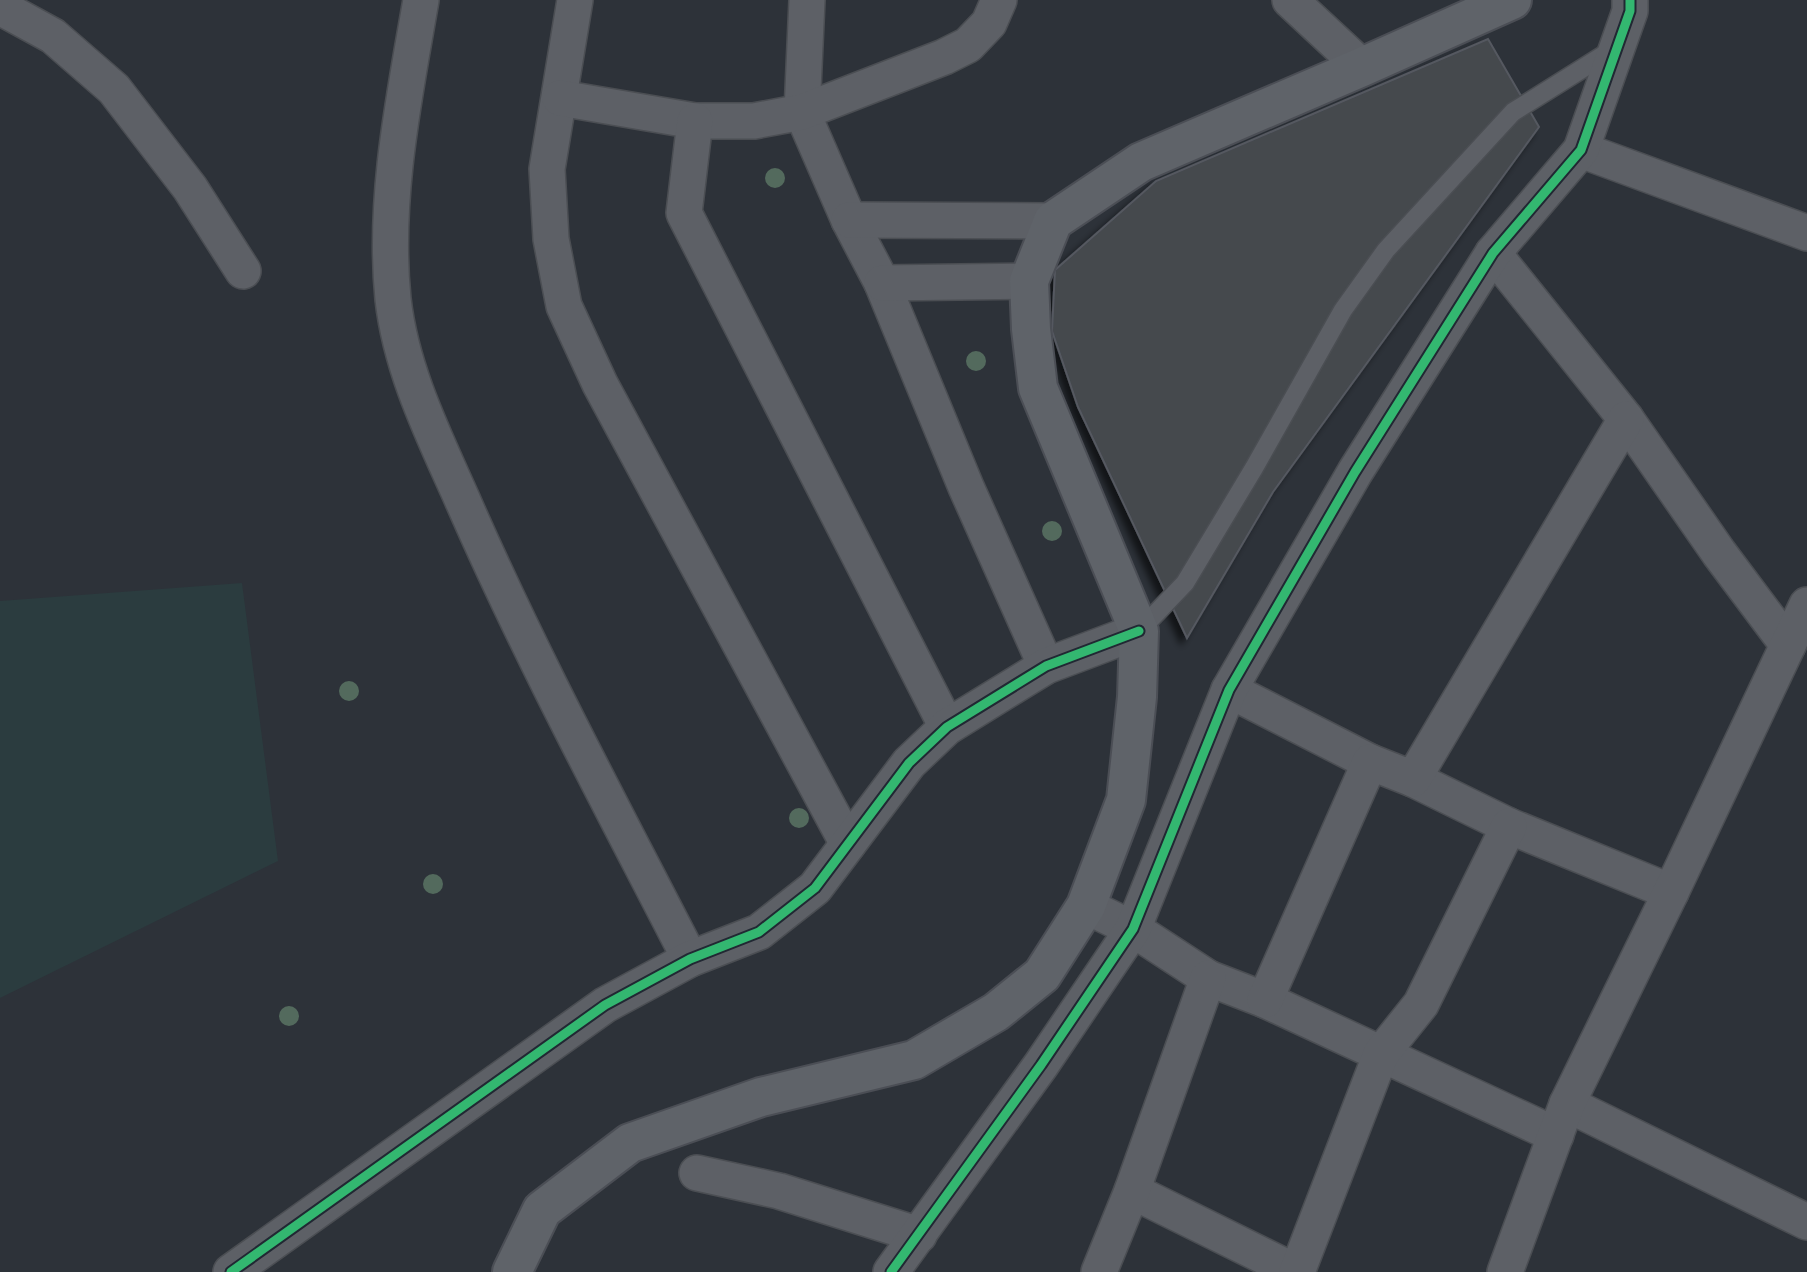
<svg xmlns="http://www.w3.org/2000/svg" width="1807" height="1272" viewBox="0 0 1807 1272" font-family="Montserrat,sans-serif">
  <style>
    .green { fill: #2b3c3f }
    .building { fill: #44484e; stroke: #555960; stroke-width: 2; filter: url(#shadow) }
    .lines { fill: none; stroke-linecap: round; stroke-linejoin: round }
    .lane-casing { stroke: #4b4e53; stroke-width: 21 }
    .street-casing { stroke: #4b4e53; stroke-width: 38 }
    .primary-casing { stroke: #4b4e55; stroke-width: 42 }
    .lane { stroke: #5d6066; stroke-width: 18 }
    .street { stroke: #5d6066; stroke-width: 35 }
    .primary { stroke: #5f6369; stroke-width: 38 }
    .cycleway-casing { stroke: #212833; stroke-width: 13 }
    .cycleway { stroke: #33b770; stroke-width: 9 }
    .tree { fill: #536a5d }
  </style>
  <defs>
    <filter id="shadow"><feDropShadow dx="-6" dy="6" stdDeviation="3.5" flood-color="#0009"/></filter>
  </defs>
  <rect width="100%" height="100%" fill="#2d3239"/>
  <!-- green -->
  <path class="green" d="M242,583l36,278 -278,137v-397z"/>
  <!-- building -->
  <path class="building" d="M1488,39l51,88 -266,365 -86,146 -109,-231 -26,-76 3,-61 101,-89z"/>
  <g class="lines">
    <defs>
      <path id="lane" d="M1139,631l46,-48 69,-115 89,-158 43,-60 127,-138 99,-62"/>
      <g id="street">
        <path d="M421,0c-17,98 -38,199 -28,299 8,71 40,135 69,200 68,156 150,308 228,460"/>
        <path d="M575,0l-28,169 4,70 13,67 36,78 248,460"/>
        <path d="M807,0l-5,112 47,108 33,63 84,204 80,179"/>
        <path d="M1290,0l72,67"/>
        <path d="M0,7l53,29 61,53 76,99 53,83"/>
        <path d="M560,98l135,23h59l48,-9 142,-55 24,-12 21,-22 10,-23"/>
        <path d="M695,121l-11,92 263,514"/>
        <path d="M1581,150l226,83"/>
        <path d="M849,220l204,1"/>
        <path d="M1493,253l133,166 93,134 69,92"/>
        <path d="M882,283l147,-2"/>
        <path d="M1229,690l141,72"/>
        <path d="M1413,779l96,47 162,66"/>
        <path d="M1086,906l47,23 75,49 57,22 291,135"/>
        <path d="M1265,1000l105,-238 43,17 213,-360"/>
        <path d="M1567,1104l240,118"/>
        <path d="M697,1173l82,18 140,44"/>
        <path d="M1132,1191l164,81"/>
        <path d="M231,1272l374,-267 85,-46 69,-27 56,-44 94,-125 38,-36 99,-61 93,-35"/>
        <path d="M891,1272l150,-207 92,-136 96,-239 126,-218 138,-219 88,-103 49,-139v-11"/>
        <path d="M1099,1272l33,-81 76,-213"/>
        <path d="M1297,1272l84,-218 40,-50 88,-178"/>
        <path d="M1505,1272l62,-168 104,-212 136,-287"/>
      </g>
      <path id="primary" d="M512,1272l30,-62 88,-67 131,-46 153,-37 82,-48 46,-37 44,-69 40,-106 11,-103 2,-66 -101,-243 -7,-59 -2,-48 24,-60 88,-59 221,-95 150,-67"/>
    </defs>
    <!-- lane casing -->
    <use href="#lane" class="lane-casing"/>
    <!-- street casing -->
    <use href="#street" class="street-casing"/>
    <!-- primary casing -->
    <use href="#primary" class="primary-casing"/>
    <!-- lane -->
    <use href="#lane" class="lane"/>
    <!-- street -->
    <use href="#street" class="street"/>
    <!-- primary -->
    <use href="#primary" class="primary"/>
    <defs>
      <g id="cycleway">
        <path d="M231,1272l374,-267 85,-46 69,-27 56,-44 94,-125 38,-36 99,-61 93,-35"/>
        <path d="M891,1272l150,-207 92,-136 96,-239 126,-218 138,-219 88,-103 49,-139v-11"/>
      </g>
    </defs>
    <!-- cycleway casing -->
    <use href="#cycleway" class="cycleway-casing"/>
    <!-- cycleway -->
    <use href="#cycleway" class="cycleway"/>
  </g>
  <!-- trees -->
  <g class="tree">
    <circle cx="775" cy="178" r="10"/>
    <circle cx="976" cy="361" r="10"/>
    <circle cx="1052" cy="531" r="10"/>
    <circle cx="349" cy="691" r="10"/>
    <circle cx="799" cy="818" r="10"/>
    <circle cx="433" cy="884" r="10"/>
    <circle cx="289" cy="1016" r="10"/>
  </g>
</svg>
